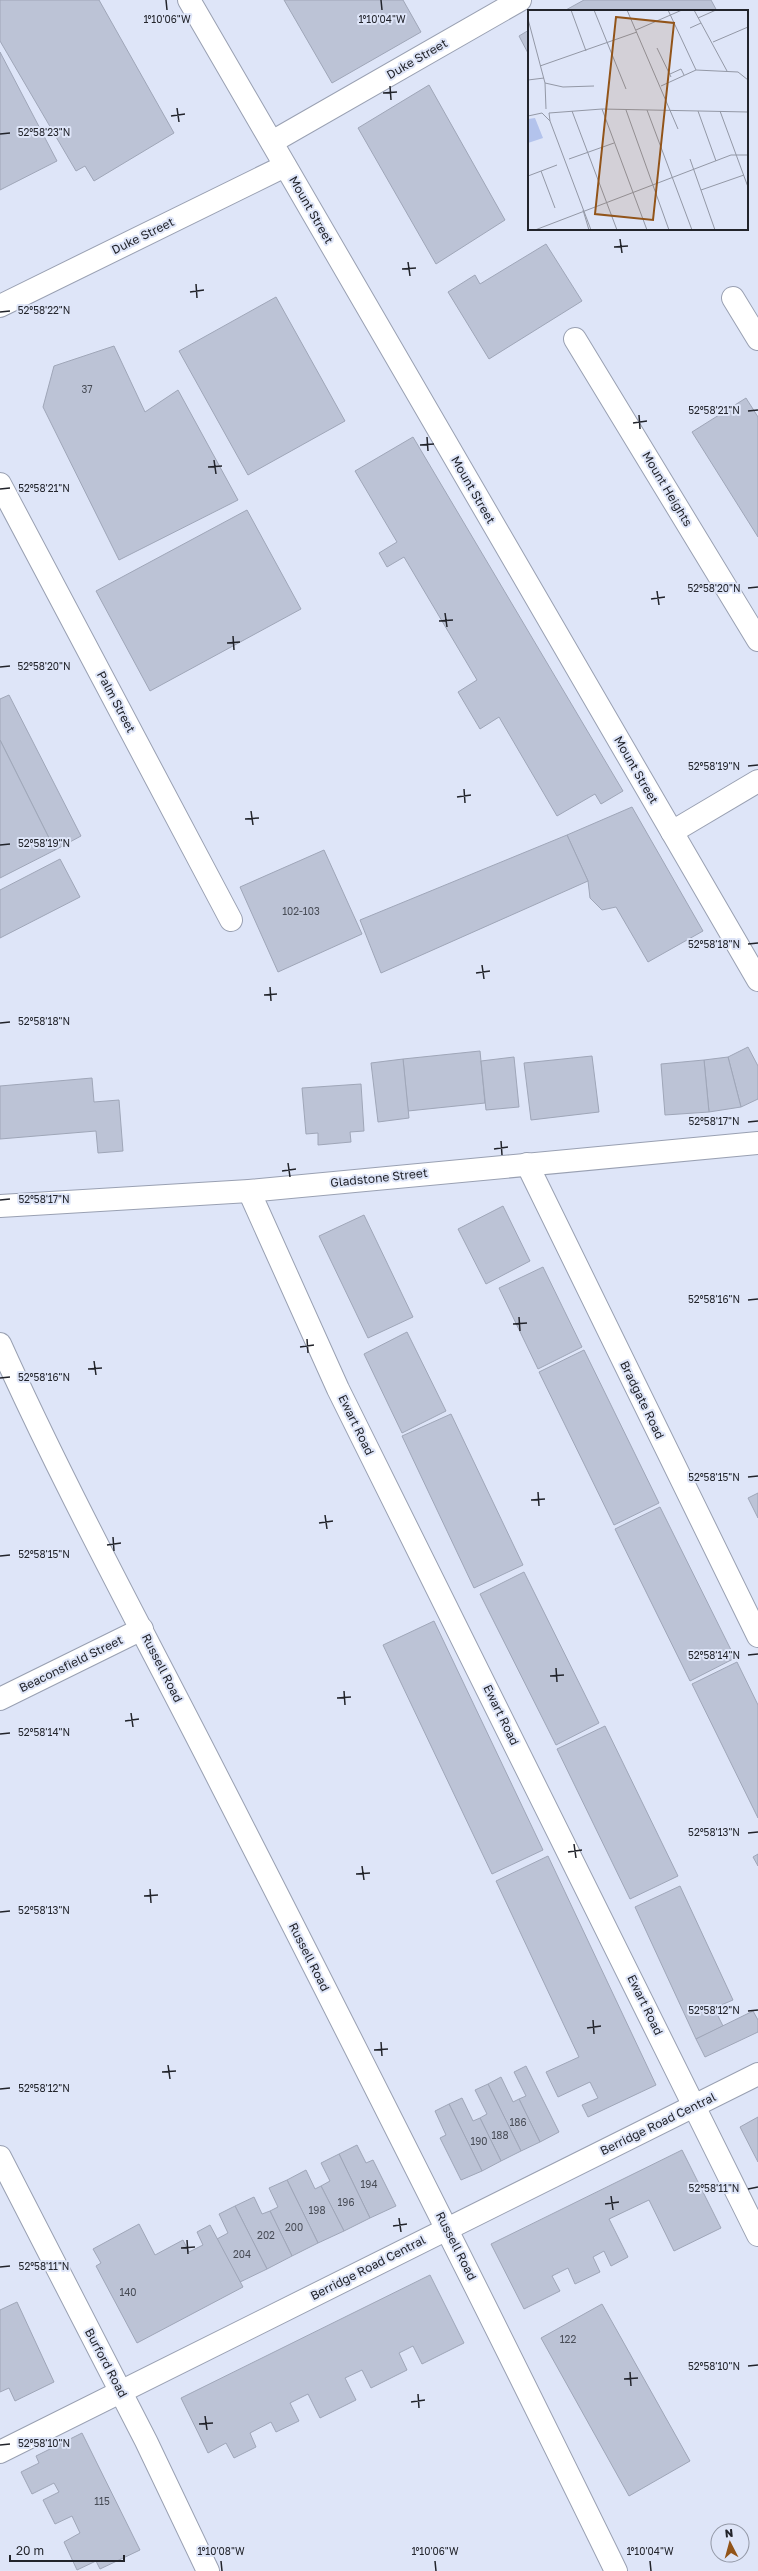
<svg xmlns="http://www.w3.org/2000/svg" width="758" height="2571" viewBox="0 0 758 2571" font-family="'Golos Text',sans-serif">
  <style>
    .building { fill: #bcc3d6; stroke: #9fa6b8 }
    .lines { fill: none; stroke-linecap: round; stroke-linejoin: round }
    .minor-casing { stroke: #99a0b2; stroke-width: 24 }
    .minor { stroke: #fff; stroke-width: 22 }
    .ticks { fill: none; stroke: #22242b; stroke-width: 1.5 }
    .labels { text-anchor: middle; stroke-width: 4; stroke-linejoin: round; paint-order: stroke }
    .number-label { font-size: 10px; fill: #484c56 }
    .street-label { font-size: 12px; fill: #22242b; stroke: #dee5f8 }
    .inset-road { fill: none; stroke: #9398a6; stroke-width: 1 }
    .view { fill: #925419; fill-opacity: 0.15; stroke: #925419; stroke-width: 2 }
    .inset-edge { fill: none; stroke: #22242b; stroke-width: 2 }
    .ticks-label { font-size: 10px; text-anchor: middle; fill: #22242b; stroke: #dee5f8; stroke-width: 4; stroke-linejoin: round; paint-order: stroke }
  </style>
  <rect width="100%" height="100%" fill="#dee5f8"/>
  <!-- building -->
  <g class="building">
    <path d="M0,0h99l75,133 -80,48 -9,-15 -9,5 -76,-130z"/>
    <path d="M284,0h119l18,32 -89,51z"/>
    <path d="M584,0h127l6,11h-153z"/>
    <path d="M529,30v25l-10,-19z"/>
    <path d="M0,52l57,109 -57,29z"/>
    <path d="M429,85l76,135 -69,44 -78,-136z"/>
    <path d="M546,244l36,57 -93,58 -41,-67 27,-17 5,9z"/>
    <path d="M276,297l69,124 -97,54 -69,-124z"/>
    <path d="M114,346l31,66 33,-22 60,110 -119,60 -76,-153 11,-41z"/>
    <path d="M746,398l12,19v120l-66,-105z"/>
    <path d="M413,437l210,354 -22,13 -6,-10 -38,22 -58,-99 -19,12 -22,-37 19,-12 -73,-123 -17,10 -8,-14 18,-11 -42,-71z"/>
    <path d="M247,510l54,99 -151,82 -54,-100z"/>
    <path d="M9,695l72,141 -26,14 -55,-110v-41z"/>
    <path d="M0,740l55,110 -55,28z"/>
    <path d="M632,807l71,124 -55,31 -32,-55 -14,3 -12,-12 -2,-17 -21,-46z"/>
    <path d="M567,835l21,46 -207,92 -21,-53z"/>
    <path d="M324,850l38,84 -84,38 -38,-85z"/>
    <path d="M60,859l20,38 -80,41v-48z"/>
    <path d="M748,1047l10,19v33l-17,8 -13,-50z"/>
    <path d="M480,1051l5,52 -77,8 -5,-52z"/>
    <path d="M592,1056l7,56 -68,8 -7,-57z"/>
    <path d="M514,1057l5,50 -33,3 -5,-49z"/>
    <path d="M728,1057l13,50 -32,5 -5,-52z"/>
    <path d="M403,1059l6,59 -31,4 -7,-59z"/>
    <path d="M704,1060l5,52 -44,3 -4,-51z"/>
    <path d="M92,1078l2,24 25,-2 4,51 -25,2 -2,-22 -96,8v-53z"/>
    <path d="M361,1084l3,47 -14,1 1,10 -33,3v-12l-12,1 -4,-46z"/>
    <path d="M503,1206l27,55 -44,23 -28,-55z"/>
    <path d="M364,1215l49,102 -45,21 -49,-102z"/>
    <path d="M543,1267l39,80 -44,22 -39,-81z"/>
    <path d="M407,1332l39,79 -44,22 -38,-79z"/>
    <path d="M584,1350l75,153 -45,22 -75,-153z"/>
    <path d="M451,1414l72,151 -49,23 -72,-152z"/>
    <path d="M758,1493v25l-10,-20z"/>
    <path d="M660,1507l75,151 -45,23 -75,-152z"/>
    <path d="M524,1572l75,151 -43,22 -76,-151z"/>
    <path d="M434,1621l109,229 -51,24 -109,-229z"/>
    <path d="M737,1662l21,43v113l-66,-134z"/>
    <path d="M605,1726l73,150 -48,23 -73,-150z"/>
    <path d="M758,1854v12l-5,-9z"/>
    <path d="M548,1856l108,229 -68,32 -6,-12 16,-7 -8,-16 -32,15 -12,-25 33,-15 -83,-176z"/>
    <path d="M680,1886l53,114 -19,8 9,18 -27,13 -61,-132z"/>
    <path d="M753,2011l5,9v12l-53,25 -9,-18z"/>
    <path d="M526,2066l33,66 -19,10 -21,-43 7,-3 -12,-24z"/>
    <path d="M501,2077l12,25 6,-3 21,43 -19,9 -33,-67z"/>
    <path d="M488,2084l33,67 -20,10 -21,-43 7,-4 -12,-24z"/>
    <path d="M462,2098l11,23 7,-3 21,43 -19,10 -33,-67z"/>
    <path d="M449,2104l33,67 -21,9 -21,-42 6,-3 -11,-24z"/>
    <path d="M758,2117v45l-18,-35z"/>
    <path d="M357,2145l9,18 7,-3 23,46 -26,12 -31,-64z"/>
    <path d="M682,2150l39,78 -47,23 -25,-51 -40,19 19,38 -17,9 -7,-15 -11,6 7,15 -25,12 -7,-16 -16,8 8,15 -36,18 -33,-65z"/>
    <path d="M339,2154l31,64 -26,13 -23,-45 9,-5 -9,-18z"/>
    <path d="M306,2170l9,19 6,-3 23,45 -26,12 -31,-63z"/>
    <path d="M287,2180l31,63 -26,13 -22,-45 8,-4 -9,-19z"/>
    <path d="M254,2197l8,17 8,-3 22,45 -25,13 -32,-63z"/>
    <path d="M235,2206l32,63 -27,13 -23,-43 11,-6 -9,-19z"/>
    <path d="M139,2224l16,31 28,-15 6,12 14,-7 -6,-13 13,-7 33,62 -106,56 -41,-77 5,-3 -8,-14z"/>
    <path d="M430,2275l34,68 -42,21 -9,-18 -14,7 8,17 -36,18 -9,-18 -17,8 11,22 -36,18 -12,-24 -18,9 9,18 -23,11 -5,-10 -21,11 6,14 -22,11 -8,-15 -18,10 -27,-55z"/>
    <path d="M17,2302l37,80 -39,19 -6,-13 -9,4v-82z"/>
    <path d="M602,2304l88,157 -61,35 -88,-158z"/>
    <path d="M82,2433l58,117 -40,19 -4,-8 -19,9 -13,-28 16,-9 -8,-17 -17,8 -12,-24 16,-8 -5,-9 -22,11 -11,-22 18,-9 -3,-7z"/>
  </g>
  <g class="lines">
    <defs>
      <g id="minor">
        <path d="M189,0l569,980"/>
        <path d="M272,142l248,-142"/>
        <path d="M733,298l25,41"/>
        <path d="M0,306l285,-140"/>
        <path d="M575,339l183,301"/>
        <path d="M0,484l231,436"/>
        <path d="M672,832l86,-51"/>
        <path d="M527,1164l231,472"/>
        <path d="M249,1191l89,198 420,846"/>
        <path d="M0,1206l249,-15 509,-48"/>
        <path d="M0,1344c68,151 148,296 223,444 133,260 265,521 393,783"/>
        <path d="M0,1699l142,-70"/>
        <path d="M0,2157l146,284 62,130"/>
        <path d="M0,2452l758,-378"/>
      </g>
    </defs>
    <!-- minor casing -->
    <use href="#minor" class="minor-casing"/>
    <!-- minor -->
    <use href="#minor" class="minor"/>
  </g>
  <!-- ticks -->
  <path class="ticks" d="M166,0l1,10M381,0l1,10M390,86l1,14M383,93l14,-1M177,108l2,14M171,116l14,-2M0,134l10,-1M620,239l2,14M614,247l14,-1M408,262l2,14M402,269l14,-1M196,284l1,14M190,292l14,-2M0,312l10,-1M748,411l10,-1M639,415l1,14M633,423l14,-2M427,437l1,14M420,445l14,-1M214,460l2,14M208,467l14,-1M0,489l10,-1M748,588l10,-1M657,591l2,14M651,599l14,-2M445,613l2,14M439,621l14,-1M233,636l1,14M227,643l13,-1M0,667l10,-1M748,766l10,-1M464,789l1,14M457,797l14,-2M251,811l2,14M245,819l14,-1M0,845l10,-1M748,944l10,-1M482,965l2,14M476,973l14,-2M270,987l1,14M264,995l13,-1M0,1023l10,-1M748,1122l10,-1M501,1141l1,14M494,1149l14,-2M288,1163l2,14M282,1171l14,-2M0,1200l10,-1M748,1300l10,-1M519,1317l1,14M513,1324l14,-1M307,1339l1,14M300,1347l14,-2M94,1361l2,14M88,1369l14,-1M0,1378l10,-1M748,1477l10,-1M538,1492l1,14M531,1500l14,-1M325,1515l2,14M319,1523l14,-2M113,1537l1,14M107,1545l14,-2M0,1556l10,-1M748,1655l10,-1M556,1668l1,14M550,1676l14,-1M344,1691l1,14M337,1698l14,-1M131,1713l2,14M125,1721l14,-2M0,1734l10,-1M748,1833l10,-1M574,1844l2,14M568,1852l14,-2M362,1866l2,14M356,1874l14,-1M150,1889l1,14M144,1896l14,-1M0,1912l10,-1M748,2011l10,-1M593,2020l1,14M587,2028l14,-2M381,2042l1,14M374,2050l14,-1M168,2065l2,14M162,2072l14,-1M0,2089l10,-1M748,2189l10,-2M611,2196l2,14M605,2204l14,-2M399,2218l2,14M393,2226l14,-2M187,2240l1,14M181,2248l14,-1M0,2267l10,-1M748,2366l10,-1M630,2372l1,14M624,2379l14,-1M418,2394l1,14M411,2402l14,-2M205,2416l2,14M199,2424l14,-1M0,2445l10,-1M221,2561l1,10M435,2561l1,10M650,2561l1,10"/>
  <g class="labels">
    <!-- number labels -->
    <g class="number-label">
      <text x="87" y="393">37</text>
      <text x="301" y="915">102-103</text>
      <text x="518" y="2126">186</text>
      <text x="500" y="2139">188</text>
      <text x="479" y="2145">190</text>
      <text x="369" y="2188">194</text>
      <text x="346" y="2206">196</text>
      <text x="317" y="2214">198</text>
      <text x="294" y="2231">200</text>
      <text x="266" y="2239">202</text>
      <text x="242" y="2258">204</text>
      <text x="128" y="2296">140</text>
      <text x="568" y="2343">122</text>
      <text x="102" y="2505">115</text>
    </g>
    <!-- street labels -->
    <g class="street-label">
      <text transform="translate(417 59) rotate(-30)" y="4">Duke Street</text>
      <text transform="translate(311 210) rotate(60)" y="4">Mount Street</text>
      <text transform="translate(143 236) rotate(-26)" y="4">Duke Street</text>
      <text transform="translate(667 489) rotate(59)" y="4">Mount Heights</text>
      <text transform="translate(473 490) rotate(60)" y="4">Mount Street</text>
      <text transform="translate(116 702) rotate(62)" y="4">Palm Street</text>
      <text transform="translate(636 770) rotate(60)" y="4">Mount Street</text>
      <text transform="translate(379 1178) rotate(-6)" y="4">Gladstone Street</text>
      <text transform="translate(642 1400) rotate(64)" y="4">Bradgate Road</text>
      <text transform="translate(356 1425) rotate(64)" y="4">Ewart Road</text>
      <text transform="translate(71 1664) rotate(-26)" y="4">Beaconsfield Street</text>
      <text transform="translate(162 1668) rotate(63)" y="4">Russell Road</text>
      <text transform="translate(501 1715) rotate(64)" y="4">Ewart Road</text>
      <text transform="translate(309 1957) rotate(63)" y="4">Russell Road</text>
      <text transform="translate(645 2005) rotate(64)" y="4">Ewart Road</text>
      <text transform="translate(658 2124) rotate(-26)" y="4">Berridge Road Central</text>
      <text transform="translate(456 2246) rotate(63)" y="4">Russell Road</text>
      <text transform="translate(368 2268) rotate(-27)" y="4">Berridge Road Central</text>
      <text transform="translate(106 2363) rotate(62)" y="4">Burford Road</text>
    </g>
  </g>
  <!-- overview -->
  <g transform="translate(528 10)">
    <rect width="220" height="220" fill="#dee5f8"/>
    <path d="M7,108l8,20 -15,5v-24z" fill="#b3c3ec"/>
    <path class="inset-road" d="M43,0l15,41M66,0l32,79M99,0l51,119M140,0l28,60M166,0l33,61M170,8l18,-8M0,9l17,64 1,26M162,18l11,-5M108,20l46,-20M185,32l35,-15M129,38l14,29M12,56l97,-34M142,64l11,-5 3,6M0,70l16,-2M17,73l18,4 31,-1M133,76l35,-16 42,2 10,8M74,99l45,121M98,100l43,120M119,100l45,120M44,101l45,119M170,101l18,50M192,101l28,76M0,106l14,-3 8,8M41,149l45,-16M162,149l25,71M13,161l14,37M0,166l29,-11M173,180l43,-15M55,200l6,20M7,220l196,-75h17M63,220l-41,-109 -1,-8 53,-4 146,3"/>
    <path class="view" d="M88,7l58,6 -21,197 -58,-6z"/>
    <rect width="220" height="220" class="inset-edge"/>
  </g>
  <g class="ticks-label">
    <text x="167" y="23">1°10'06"W</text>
    <text x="382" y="23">1°10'04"W</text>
    <text x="44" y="136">52°58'23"N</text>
    <text x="44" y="314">52°58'22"N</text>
    <text x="714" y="414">52°58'21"N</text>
    <text x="44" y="492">52°58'21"N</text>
    <text x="714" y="592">52°58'20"N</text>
    <text x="44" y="670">52°58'20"N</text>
    <text x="714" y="770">52°58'19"N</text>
    <text x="44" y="847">52°58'19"N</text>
    <text x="714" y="948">52°58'18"N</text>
    <text x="44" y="1025">52°58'18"N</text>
    <text x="714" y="1125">52°58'17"N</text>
    <text x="44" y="1203">52°58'17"N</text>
    <text x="714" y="1303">52°58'16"N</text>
    <text x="44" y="1381">52°58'16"N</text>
    <text x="714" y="1481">52°58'15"N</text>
    <text x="44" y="1558">52°58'15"N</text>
    <text x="714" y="1659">52°58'14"N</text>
    <text x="44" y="1736">52°58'14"N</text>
    <text x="714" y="1836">52°58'13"N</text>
    <text x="44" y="1914">52°58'13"N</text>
    <text x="714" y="2014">52°58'12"N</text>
    <text x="44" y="2092">52°58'12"N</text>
    <text x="714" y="2192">52°58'11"N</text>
    <text x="44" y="2270">52°58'11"N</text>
    <text x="714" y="2370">52°58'10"N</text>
    <text x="44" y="2447">52°58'10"N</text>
    <text x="221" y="2555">1°10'08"W</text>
    <text x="435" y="2555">1°10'06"W</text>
    <text x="650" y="2555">1°10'04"W</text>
  </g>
  <!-- north arrow -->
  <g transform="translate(730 2543) rotate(354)"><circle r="19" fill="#dee5f8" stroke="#9398a6"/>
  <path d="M0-3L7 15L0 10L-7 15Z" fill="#925419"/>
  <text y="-6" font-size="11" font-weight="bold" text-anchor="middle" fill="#22242b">N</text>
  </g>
  <!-- scale -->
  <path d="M10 2555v6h114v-6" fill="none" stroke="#22242b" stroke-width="2"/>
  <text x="16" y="2555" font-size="12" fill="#22242b" stroke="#dee5f8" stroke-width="3" paint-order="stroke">20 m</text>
</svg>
